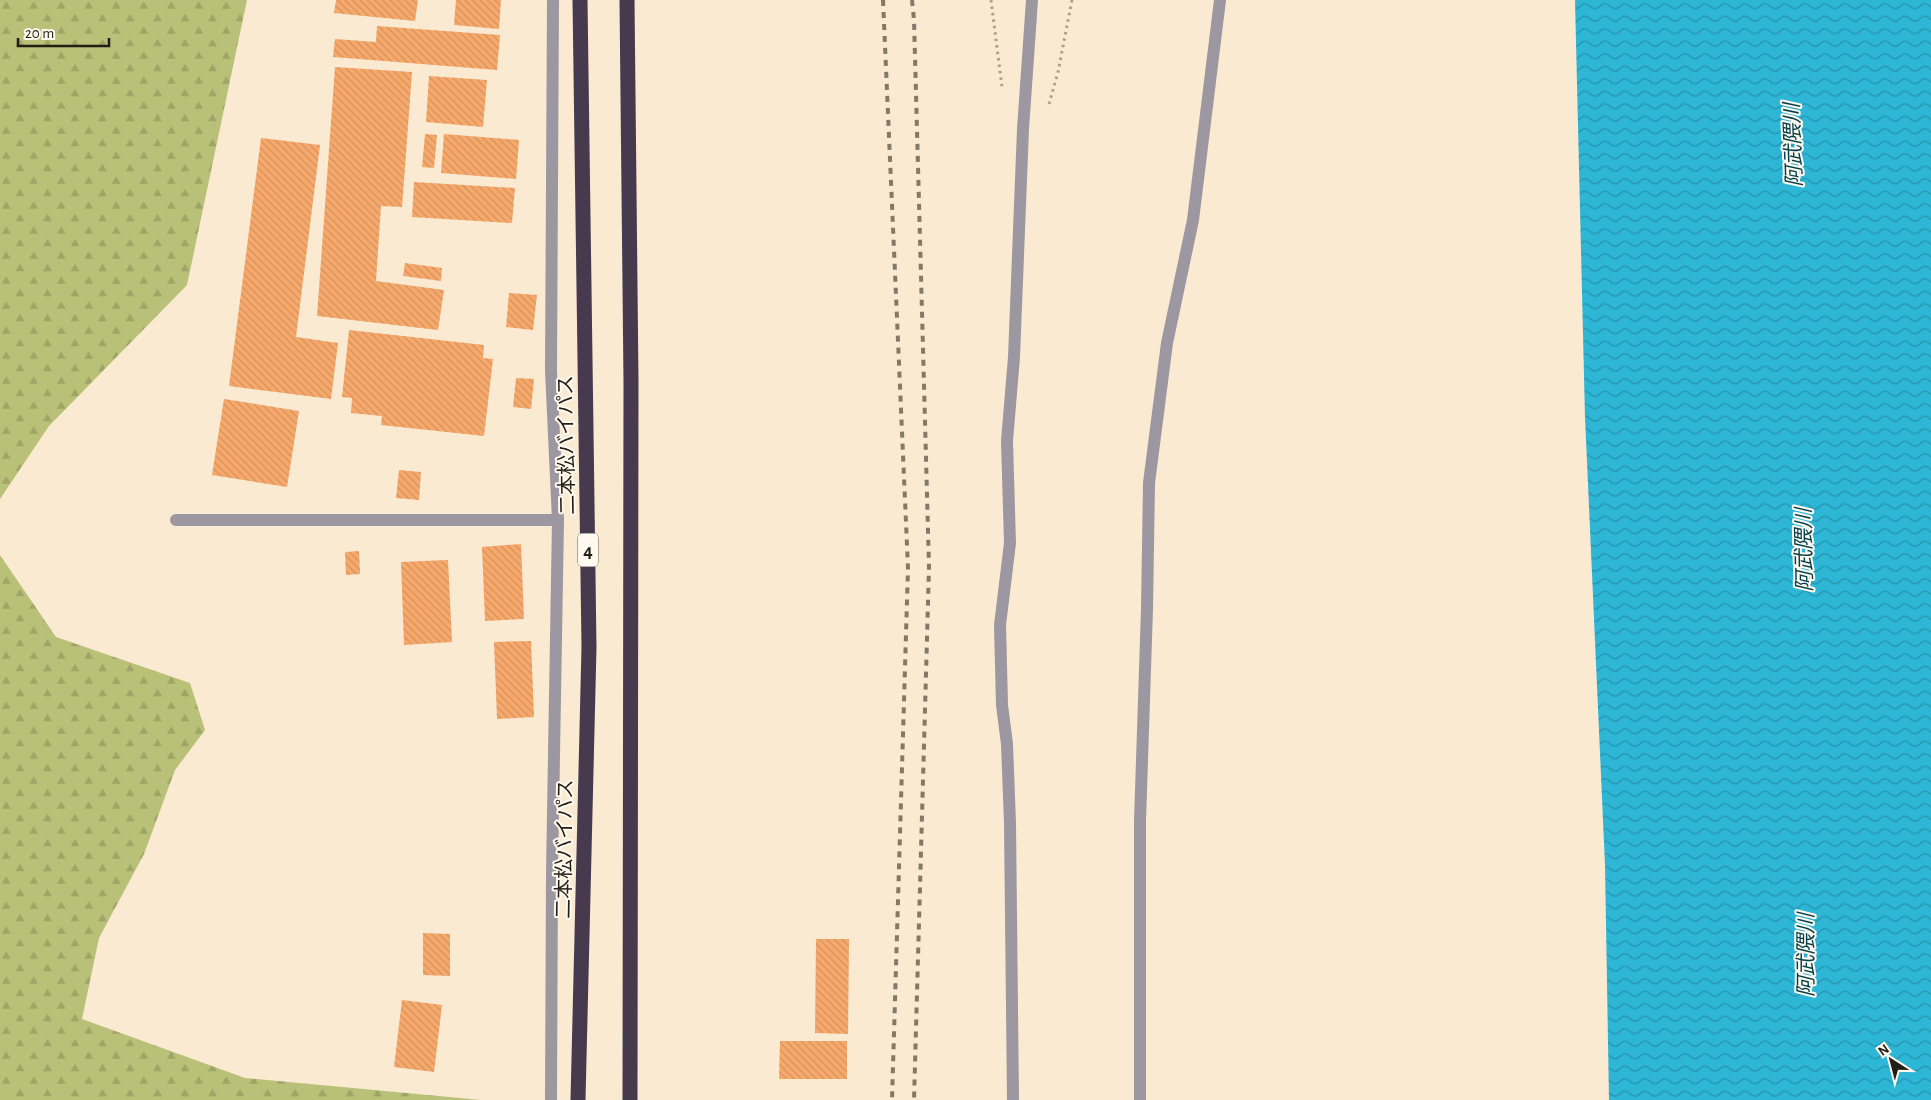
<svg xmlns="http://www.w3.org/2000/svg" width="1931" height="1100" viewBox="0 0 1931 1100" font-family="'Alegreya Sans','Noto Sans JP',sans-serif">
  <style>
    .forest { fill: url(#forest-firs) }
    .water { fill: url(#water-waves) }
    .building { fill: url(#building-back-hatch) }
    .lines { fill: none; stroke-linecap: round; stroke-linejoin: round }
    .path { stroke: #aca08d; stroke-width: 3; stroke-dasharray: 2.5 4; stroke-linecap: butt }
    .minor { stroke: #9d97a1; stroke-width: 12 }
    .highway { stroke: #473a4e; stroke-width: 15 }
    .rail { stroke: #837969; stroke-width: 4; stroke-dasharray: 6 6; stroke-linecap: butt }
    .labels { text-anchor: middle; stroke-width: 4; stroke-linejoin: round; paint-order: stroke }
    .shield { fill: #fff9ef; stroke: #656056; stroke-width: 1 }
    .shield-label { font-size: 19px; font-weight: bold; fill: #231e15 }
    .street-label { font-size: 20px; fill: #231e15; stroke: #fff9ef }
    .water-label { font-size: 21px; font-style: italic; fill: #023f4c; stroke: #fff9ef }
  </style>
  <defs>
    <pattern id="forest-firs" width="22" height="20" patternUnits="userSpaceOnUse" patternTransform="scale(1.25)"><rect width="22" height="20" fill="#b8c177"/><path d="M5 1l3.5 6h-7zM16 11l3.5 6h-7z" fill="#9ea566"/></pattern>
    <pattern id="water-waves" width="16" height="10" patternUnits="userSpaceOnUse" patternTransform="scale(1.25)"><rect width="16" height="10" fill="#2db6d6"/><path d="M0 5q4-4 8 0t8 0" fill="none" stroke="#2693ac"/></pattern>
    <pattern id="building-back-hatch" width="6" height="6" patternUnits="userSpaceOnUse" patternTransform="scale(1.25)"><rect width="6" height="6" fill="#f7a96c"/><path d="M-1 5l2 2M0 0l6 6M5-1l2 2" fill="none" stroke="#d3915d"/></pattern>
  </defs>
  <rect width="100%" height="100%" fill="#f9ead1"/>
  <!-- forest -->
  <g class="forest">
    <path d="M0,0h247l-60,285 -138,141 -49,73z"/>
    <path d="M0,555l56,82 134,46 15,47 -30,40 -31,84 -45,84 -17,81 163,59 236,22h-481z"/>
  </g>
  <!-- water -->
  <path class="water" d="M1575,0h356v1100h-322l-4,-235 -20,-448z"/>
  <!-- building -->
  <g class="building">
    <path d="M336,0h82l-3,21 -81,-8z"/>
    <path d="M456,0h45l-2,29 -45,-4z"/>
    <path d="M377,26l123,9 -3,35 -164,-13 2,-18 41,3z"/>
    <path d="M335,67l77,5 -10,135 -21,-1 -5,75 68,9 -6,40 -121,-14z"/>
    <path d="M429,76l58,4 -4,47 -57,-5z"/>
    <path d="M425,134l12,1 -3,33 -12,-1z"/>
    <path d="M444,134l75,6 -3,39 -75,-6z"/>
    <path d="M261,138l59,7 -24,192 42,6 -7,56 -102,-13z"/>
    <path d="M414,182l101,6 -3,35 -100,-6z"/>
    <path d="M405,263l37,5 -1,13 -38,-5z"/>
    <path d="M509,293l28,2 -4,35 -27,-3z"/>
    <path d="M349,330l135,15 -1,13 10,1 -9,77 -103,-11 1,-9 -31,-3 1,-15 -10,-1z"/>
    <path d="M516,378l18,1 -3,30 -18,-2z"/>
    <path d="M224,399l75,12 -12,76 -75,-12z"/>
    <path d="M399,470l22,2 -2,28 -23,-2z"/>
    <path d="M521,544l3,75 -39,2 -3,-74z"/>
    <path d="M359,551l1,23 -14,1 -1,-23z"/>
    <path d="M448,560l4,82 -48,3 -3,-83z"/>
    <path d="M531,641l3,76 -37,2 -3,-77z"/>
    <path d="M423,933l27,1v42l-27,-1z"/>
    <path d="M816,939h33l-1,95 -33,-1z"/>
    <path d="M402,1000l40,5 -8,67 -40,-5z"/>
    <path d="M780,1041h67v38h-68z"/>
  </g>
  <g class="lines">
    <!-- path -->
    <g class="path">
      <path d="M991,0l11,87"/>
      <path d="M1049,104l9,-32 14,-72"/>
    </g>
    <!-- minor -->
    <g class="minor">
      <path d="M176,520h382"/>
      <path d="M551,1100l1,-227 6,-353 -7,-149 2,-371"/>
      <path d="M1013,1100l-3,-277 -3,-79 -5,-39 -2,-80 10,-82 -3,-102 7,-84 9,-228 9,-129"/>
      <path d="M1140,1100v-279l7,-212 2,-126 18,-140 26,-123 27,-220"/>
    </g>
    <!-- highway -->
    <g class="highway">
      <path d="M627,0l4,381 -1,719"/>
      <path d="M578,1100l11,-453 -9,-647"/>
    </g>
    <!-- rail -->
    <g class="rail">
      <path d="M883,0l25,568 -16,532"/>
      <path d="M912,0l2,20 15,547 -15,533"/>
    </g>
  </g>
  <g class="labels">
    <!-- shield labels -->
    <rect class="shield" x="578" y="533.5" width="20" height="33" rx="4"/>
    <g class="shield-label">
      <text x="588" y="557">4</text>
    </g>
    <!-- street labels -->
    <g class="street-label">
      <text transform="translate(566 445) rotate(-91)" y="7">二本松バイパス</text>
      <text transform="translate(564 849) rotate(-89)" y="7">二本松バイパス</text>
    </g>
    <!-- water labels -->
    <g class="water-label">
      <text transform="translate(1793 145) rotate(-92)" y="7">阿武隈川</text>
      <text transform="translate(1804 550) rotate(-91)" y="7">阿武隈川</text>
      <text transform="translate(1806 955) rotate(-90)" y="7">阿武隈川</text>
    </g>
  </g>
  <!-- north arrow -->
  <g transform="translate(1891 1060) rotate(324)" stroke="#fff9ef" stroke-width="4" paint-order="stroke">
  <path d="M0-4L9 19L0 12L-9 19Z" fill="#231e15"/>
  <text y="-8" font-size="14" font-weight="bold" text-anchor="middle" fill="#231e15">N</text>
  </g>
  <!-- scale -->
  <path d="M18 38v8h91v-8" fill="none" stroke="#231e15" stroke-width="2.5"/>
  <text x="25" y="38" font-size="15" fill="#231e15" stroke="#fff9ef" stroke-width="4" paint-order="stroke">20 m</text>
</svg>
